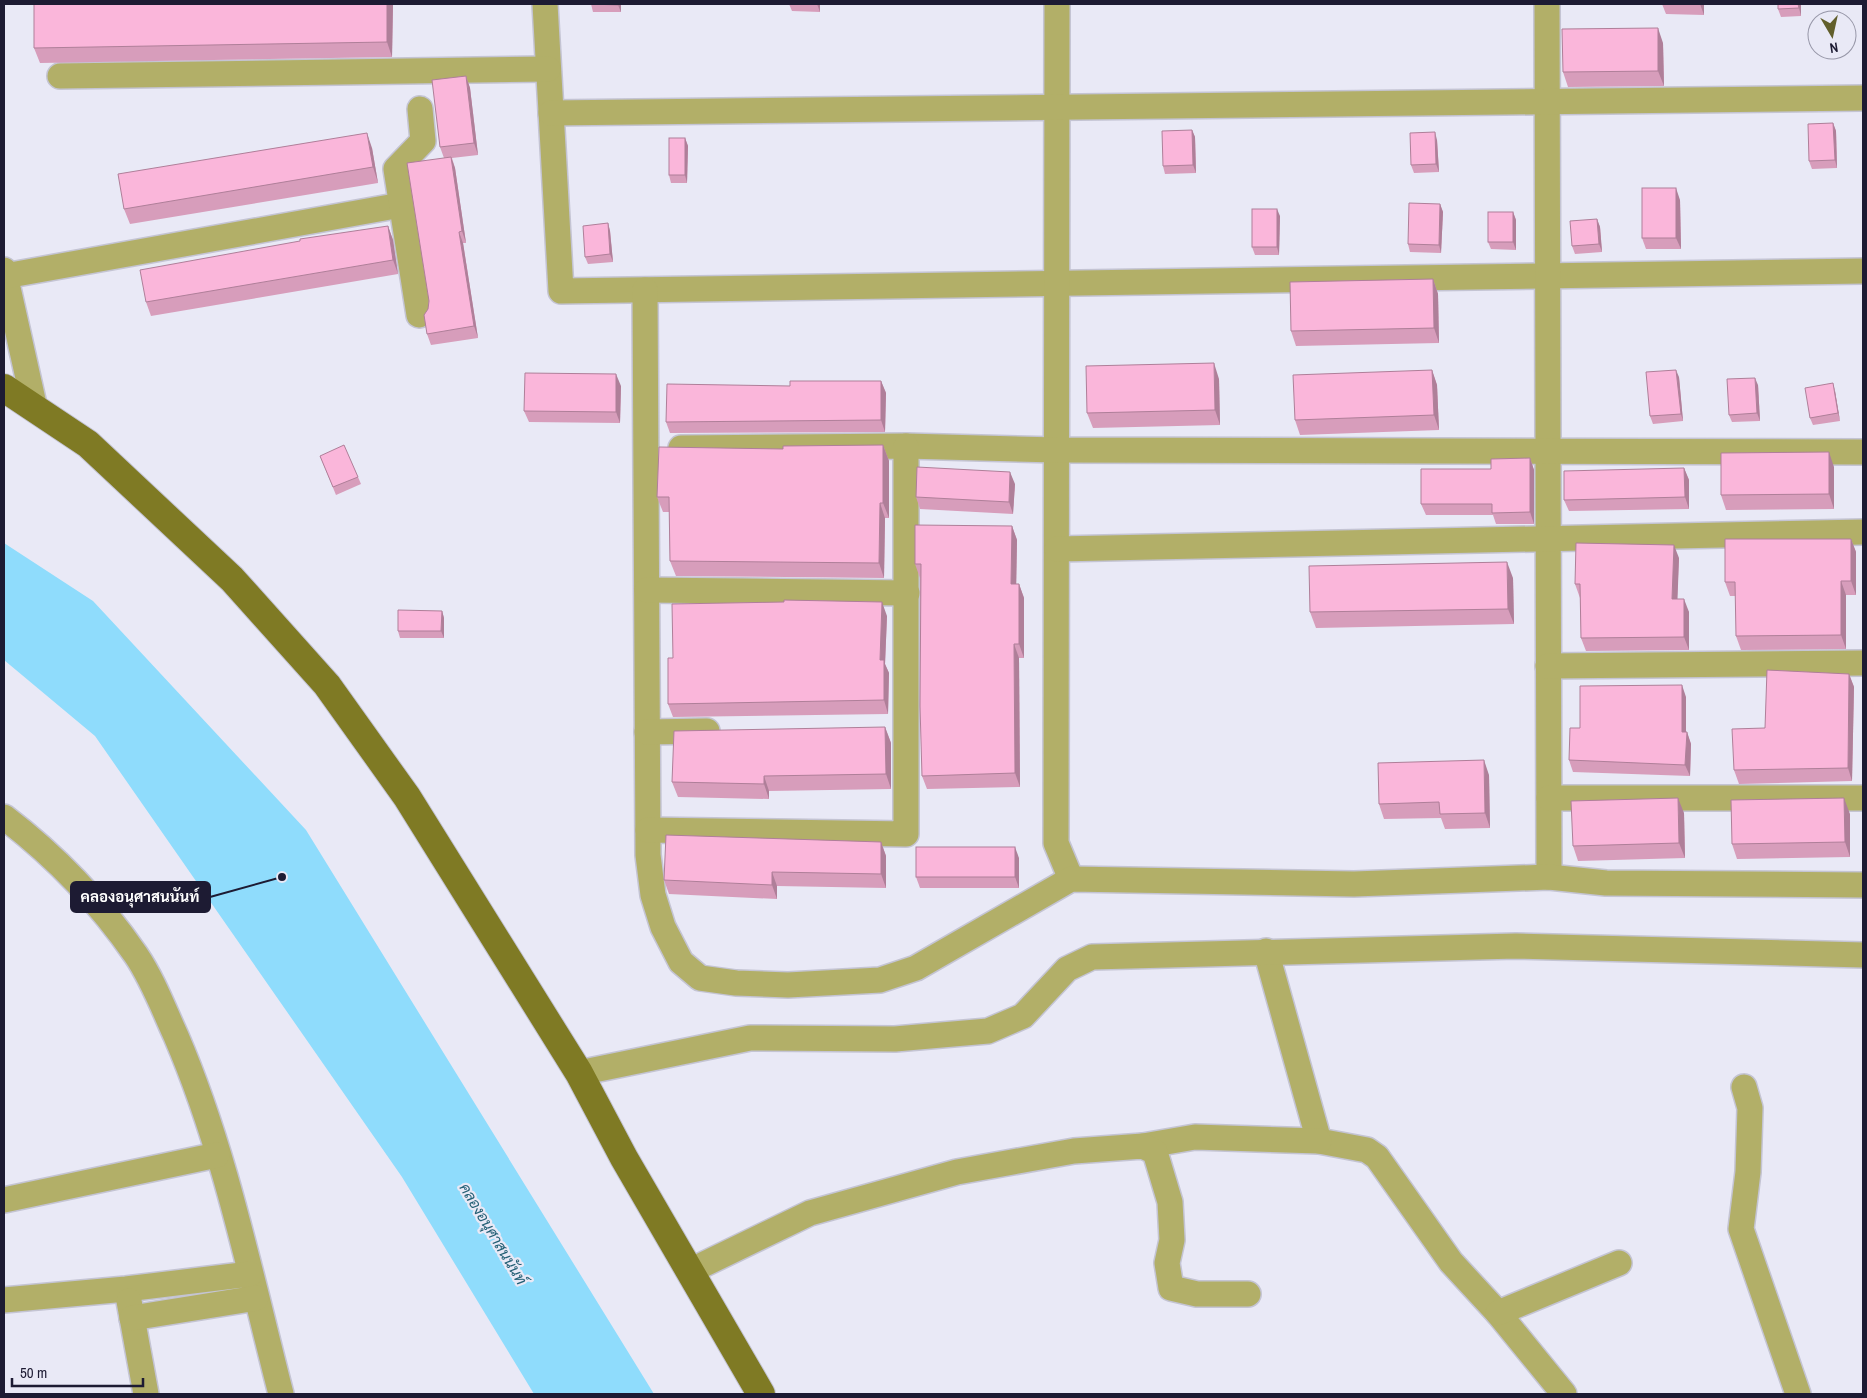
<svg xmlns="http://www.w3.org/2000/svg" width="1867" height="1398" viewBox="0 0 1867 1398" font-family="'Archivo Narrow',Sarabun,sans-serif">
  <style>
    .water { fill: #8fdcfc }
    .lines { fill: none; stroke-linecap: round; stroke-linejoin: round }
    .minor-casing { stroke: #c4c4d3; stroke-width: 28 }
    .major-casing { stroke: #c4c4d3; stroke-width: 30 }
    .minor { stroke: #b2af68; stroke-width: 25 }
    .major { stroke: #7f7a24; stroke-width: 28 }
    .wall { fill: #d79dbb }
    .shaded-wall { fill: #af7f99 }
    .building { fill: #fab6da; stroke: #af7f99 }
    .labels { text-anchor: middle; stroke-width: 4.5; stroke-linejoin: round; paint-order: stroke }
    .water-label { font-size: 15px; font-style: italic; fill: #235f75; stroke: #e9e9f6 }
    .leader { fill: none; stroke: #1d1b33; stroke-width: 2 }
    .callout-dot { fill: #1d1b33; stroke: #e9e9f6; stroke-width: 2 }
    .callout { fill: #1d1b33; stroke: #1d1b33; stroke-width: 2 }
    .callout-label { font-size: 15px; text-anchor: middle; font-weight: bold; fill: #fff }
  </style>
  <rect width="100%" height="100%" fill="#e9e9f6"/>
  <!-- water -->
  <path class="water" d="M4,543l89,58 213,229 348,564h-120l-132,-217 -307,-441 -91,-76z"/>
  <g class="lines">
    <defs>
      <g id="minor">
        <path d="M545,4l16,287 1302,-20"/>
        <path d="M1057,4l-1,839 15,36"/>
        <path d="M1547,4l2,873"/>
        <path d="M60,76l488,-7"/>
        <path d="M551,113l1312,-15"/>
        <path d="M4,270l31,139"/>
        <path d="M5,276l396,-71"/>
        <path d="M645,290l3,565 5,40 10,32 18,35 19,16 36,5 52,2 92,-5 36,-12 155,-89 283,5 195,-7 57,6 257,2"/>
        <path d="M419,315l-23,-146 27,-28 -3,-32"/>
        <path d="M681,448l225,-2 151,4 806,2"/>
        <path d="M1057,549l806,-17"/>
        <path d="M647,590l260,3"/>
        <path d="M1548,666l315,-3"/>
        <path d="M647,732l60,-1"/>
        <path d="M1549,798h314"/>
        <path d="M4,817c50,38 96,86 132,138 17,25 28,55 40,81 49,114 74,238 105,358"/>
        <path d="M648,830l258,4v-388"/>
        <path d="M1266,951l53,190 48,9 10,7 74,105 47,51 66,81"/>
        <path d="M579,1073l171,-35 145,1 93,-8 35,-15 44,-47 25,-12 424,-11 347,9"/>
        <path d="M1744,1087l6,21 -2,64 -7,57 57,165"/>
        <path d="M1143,1146l52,-9 124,4"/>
        <path d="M4,1200l213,-45"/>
        <path d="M690,1271l120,-58 147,-41 117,-21 69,-5 12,6 15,50 2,38 -5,23 4,25 26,6h51"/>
        <path d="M4,1300l122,-11 124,-15"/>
        <path d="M129,1301l17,93"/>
        <path d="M1498,1313l121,-50"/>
        <path d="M132,1318l124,-20"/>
      </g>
      <path id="major" d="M4,388l84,56 144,135 95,106 80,112 172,276 45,85 137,236"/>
    </defs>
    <!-- minor casing -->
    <use href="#minor" class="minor-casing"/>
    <!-- major casing -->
    <use href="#major" class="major-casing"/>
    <!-- minor -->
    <use href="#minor" class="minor"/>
    <!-- major -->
    <use href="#major" class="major"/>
  </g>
  <!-- wall -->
  <g class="wall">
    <path d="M34,4h359l-1,53 -352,6 -6,-15z"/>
    <path d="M591,4h30v8h-28z"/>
    <path d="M789,4h31v8l-28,-1z"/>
    <path d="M1662,4h42v11l-38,-1z"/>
    <path d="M1778,4h23v12l-20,1 -3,-8z"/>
    <path d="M1663,43l1,43 -96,1 -5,-15z"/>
    <path d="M466,76l4,12 8,67 -26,3 3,10 11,75h-3l15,95 -47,7 -4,-11 1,-25 16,-151 -4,-11z"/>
    <path d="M1833,123l3,8 1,37 -25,1 -3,-8z"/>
    <path d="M1192,130l3,7 1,36 -31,1 -2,-8z"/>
    <path d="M685,138l3,8 -1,37h-16l-2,-8z"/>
    <path d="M1437,140l2,32 -25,1 -3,-8z"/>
    <path d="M372,148l6,35 -248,41 -6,-15z"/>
    <path d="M1680,200l1,49h-35l-4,-11z"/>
    <path d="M1440,204l3,8 -2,41 -31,-1 -2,-8z"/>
    <path d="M1513,212l3,8v30l-25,-1 -3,-7z"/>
    <path d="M1280,216l-1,39h-24l-3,-8z"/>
    <path d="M1597,219l3,8 2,25 -27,2 -3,-8z"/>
    <path d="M608,223l2,8 3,31 -25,2 -3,-7z"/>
    <path d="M388,226l5,14 5,34 -247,42 -5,-14z"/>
    <path d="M1433,279l5,15 1,49 -143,3 -5,-15z"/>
    <path d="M1432,370l5,15 2,45 -139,5 -5,-15z"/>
    <path d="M1679,377l4,44 -30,3 -3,-8z"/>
    <path d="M1219,379l1,46 -127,3 -6,-15z"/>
    <path d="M881,381l5,12 -1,39 -215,1 -4,-11 124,-36z"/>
    <path d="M1758,385l2,36 -28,1 -3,-7z"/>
    <path d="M621,386l-1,37 -91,-1 -5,-11z"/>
    <path d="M1835,391l5,30 -27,4 -3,-7z"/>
    <path d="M883,445l6,16v57h-4l-1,60 -208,-2 -6,-15 -1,-49h-6l-6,-15 126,-48z"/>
    <path d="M320,456l38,21 3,7 -25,11z"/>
    <path d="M1530,458l4,12v54h-38l-3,-9h-67l-5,-11 70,-35z"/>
    <path d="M1834,467v42l-108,1 -5,-15z"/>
    <path d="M1684,468l5,12v29l-120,2 -5,-11z"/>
    <path d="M1015,484l-2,30 -93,-5 -4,-12z"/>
    <path d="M1012,526l5,14 -1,44h3l5,14v60h-5l1,129 -93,2 -5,-13 -2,-198 -5,-14z"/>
    <path d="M1851,539l5,13v43h-10v54l-105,1 -5,-14v-40h-6l-5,-14z"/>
    <path d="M1679,558l-2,41 12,13v38l-103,1 -5,-13 -1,-40 -5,-14z"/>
    <path d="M1513,578l1,46 -198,4 -6,-16z"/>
    <path d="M442,611l2,7v20h-44l-2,-7z"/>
    <path d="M887,616l-2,48 4,9 -1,41 -215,3 -5,-13 5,-46z"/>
    <path d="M1849,674l5,13 -2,94 -113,3 -5,-14 31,-42z"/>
    <path d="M1686,697v35h1l4,12 -1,32 -117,-4 -4,-12 11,-32z"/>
    <path d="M885,727l6,16v46l-122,2v8l-91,-2 -6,-15z"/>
    <path d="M1489,775l1,53 -45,1 -4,-11 -57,1 -5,-15z"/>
    <path d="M1684,813l1,45 -107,3 -5,-15z"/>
    <path d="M1850,814v43l-113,2 -5,-15z"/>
    <path d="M881,842l5,14v32l-109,-2v13l-108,-5 -5,-14z"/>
    <path d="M1019,858v30h-99l-4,-11z"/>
  </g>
  <!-- shaded-wall -->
  <g class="shaded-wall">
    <path d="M387,4h6l-1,53 -5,-15z"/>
    <path d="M618,4h3v8l-3,-7z"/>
    <path d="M817,4h3v8z"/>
    <path d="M1700,4h4v11z"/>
    <path d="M1798,4h3v12z"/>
    <path d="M1658,28l5,15 1,43 -6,-15z"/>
    <path d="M466,76l4,12 8,67 -4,-12z"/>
    <path d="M1833,123l3,8 1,37 -2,-8z"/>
    <path d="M1192,130l3,7 1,36 -3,-8z"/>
    <path d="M1435,132l2,8 2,32 -3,-8z"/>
    <path d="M367,133l5,15 6,35 -5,-16z"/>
    <path d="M685,138l3,8 -1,37 -2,-8z"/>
    <path d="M451,157l4,11 11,75 -4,-12z"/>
    <path d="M1676,188l4,12 1,49 -5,-11z"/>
    <path d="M1440,204l3,8 -2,41 -2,-8z"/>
    <path d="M1277,209l3,7 -1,39 -2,-8z"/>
    <path d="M1513,212l3,8v30l-3,-8z"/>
    <path d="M1597,219l3,8 2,25 -3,-8z"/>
    <path d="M608,223l2,8 3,31 -3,-8z"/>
    <path d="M388,226l5,14 5,34 -5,-14z"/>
    <path d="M459,232l4,11 15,95 -4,-12z"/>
    <path d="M1433,279l5,15 1,49 -5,-15z"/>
    <path d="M1214,363l5,16 1,46 -5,-15z"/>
    <path d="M1432,370l5,15 2,45 -5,-15z"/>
    <path d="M1676,370l3,7 4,44 -2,-7z"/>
    <path d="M616,374l5,12 -1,37 -4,-11z"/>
    <path d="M1755,378l3,7 2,36 -3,-8z"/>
    <path d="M881,381l5,12 -1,39 -4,-12z"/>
    <path d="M1833,383l2,8 5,30 -2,-8z"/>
    <path d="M883,445l6,16v57l-6,-15z"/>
    <path d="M1829,452l5,15v42l-5,-15z"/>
    <path d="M1530,458l4,12v54l-4,-12z"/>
    <path d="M1684,468l5,12v29l-4,-12z"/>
    <path d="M1010,472l5,12 -2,30 -4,-12z"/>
    <path d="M880,503l5,15 -1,60 -5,-15z"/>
    <path d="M1012,526l5,14 -1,58 -5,-14z"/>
    <path d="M1851,539l5,13v43l-5,-14z"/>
    <path d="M1674,545l5,13 -2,54 -5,-13z"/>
    <path d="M1507,562l6,16 1,46 -6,-15z"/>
    <path d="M1841,581l5,14v54l-5,-14z"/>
    <path d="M1019,584l5,14v60l-5,-14z"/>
    <path d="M1684,599l5,13v38l-5,-13z"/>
    <path d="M882,602l5,14 -2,48 4,9 -1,41 -4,-14 -4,-40z"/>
    <path d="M442,611l2,7v20l-3,-7z"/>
    <path d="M1014,644l5,14 1,129 -5,-14z"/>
    <path d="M1849,674l5,13 -2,94 -4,-13z"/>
    <path d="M1682,685l4,12v47l-4,-12z"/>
    <path d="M885,727l6,16v46l-5,-15z"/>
    <path d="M1687,732l4,12 -1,32 -5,-11z"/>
    <path d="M1484,760l5,15 1,53 -5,-15z"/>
    <path d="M764,776l5,15v8l-5,-15z"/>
    <path d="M1678,798l6,15 1,45 -6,-15z"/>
    <path d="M1844,798l6,16v43l-5,-15z"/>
    <path d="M881,842l5,14v32l-5,-14z"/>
    <path d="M1015,847l4,11v30l-4,-11z"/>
    <path d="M772,872l5,14v13l-5,-14z"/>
  </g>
  <!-- building -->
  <g class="building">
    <path d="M34,4h353v38l-353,6z"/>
    <path d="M591,4h27v1z"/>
    <path d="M1778,4h20l1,4 -21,1z"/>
    <path d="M1658,28v43l-95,1 -1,-43z"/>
    <path d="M466,76l8,67 -34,4 -8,-67z"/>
    <path d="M1833,123l2,37 -26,1 -1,-37z"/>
    <path d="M1192,130l1,35 -30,1 -1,-35z"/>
    <path d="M1435,132l1,32 -25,1 -1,-32z"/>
    <path d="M367,133l6,34 -249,42 -6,-35z"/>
    <rect x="669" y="138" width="16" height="37"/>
    <path d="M451,157l11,74 -3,1 15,94 -47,8 -3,-19 4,-6 1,-8 -22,-138z"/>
    <rect x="1642" y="188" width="34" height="50"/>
    <path d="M1409,203l31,1 -1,41 -31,-1z"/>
    <rect x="1252" y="209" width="25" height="38"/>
    <rect x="1488" y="212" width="25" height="30"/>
    <path d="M1597,219l2,25 -27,2 -2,-25z"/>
    <path d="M608,223l2,31 -25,3 -2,-31z"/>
    <path d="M388,226l5,34 -247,42 -6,-32 160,-29v-2z"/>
    <path d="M1433,279l1,49 -143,3 -1,-49z"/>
    <path d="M1214,363l1,47 -128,3 -1,-47z"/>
    <path d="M1432,370l2,45 -139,5 -2,-45z"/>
    <path d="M1676,370l5,44 -31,2 -4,-44z"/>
    <path d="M525,373l91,1v38l-92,-1z"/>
    <path d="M1755,378l2,35 -28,2 -2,-36z"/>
    <path d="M790,381h91v39l-215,2 1,-38 123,2z"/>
    <path d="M1833,383l5,30 -28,5 -5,-30z"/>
    <path d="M344,445l14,32 -25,10 -13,-31z"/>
    <path d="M883,445v58h-3l-1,60 -209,-2 -1,-64h-12l2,-50 124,2v-3z"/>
    <path d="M1829,452v42l-108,1v-42z"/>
    <path d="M1530,458v54l-38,1v-9h-71v-35h70v-10z"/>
    <path d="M917,467l93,5 -1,30 -93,-5z"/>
    <path d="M1684,468l1,29 -121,3v-29z"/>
    <path d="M915,525l97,1 -1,58h8v60h-5l1,129 -93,3 -2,-70 1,-142h-6z"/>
    <path d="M1725,539h126v42h-10v54l-105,1 -1,-54h-10z"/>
    <path d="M1576,543l98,2 -2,54h12v38l-103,1 -1,-54h-5z"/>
    <path d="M1507,562l1,47 -198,3 -1,-46z"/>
    <path d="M784,600l98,2 -2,58h4v40l-216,4v-46h5l-1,-54 112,-2z"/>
    <path d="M398,610l44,1 -1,20h-43z"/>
    <path d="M1767,670l82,4 -1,94 -114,2 -2,-41 33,-1z"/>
    <path d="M1682,685v47h5l-2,33 -116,-5 1,-32h10v-42z"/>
    <path d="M885,727l1,47 -122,2v8l-92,-2 2,-51z"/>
    <path d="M1484,760l1,53 -45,1 -1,-12 -60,2 -1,-41z"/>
    <path d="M1678,798l1,45 -106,3 -2,-45z"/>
    <path d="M1844,798l1,44 -113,2 -1,-44z"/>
    <path d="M666,835l215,7v32l-109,-2v13l-108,-5z"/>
    <rect x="916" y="847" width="99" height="30"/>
  </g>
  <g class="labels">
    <!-- water labels -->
    <g class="water-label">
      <text transform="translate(493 1234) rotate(59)" y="5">คลองอนุศาสนนันท์</text>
    </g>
  </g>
  <!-- callouts -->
  <path class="leader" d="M282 877L210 897"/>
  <circle class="callout-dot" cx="282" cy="877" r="5"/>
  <rect class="callout" x="71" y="882" width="139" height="30" rx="5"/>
  <g class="callout-label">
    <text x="140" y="902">คลองอนุศาสนนันท์</text>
  </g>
  <!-- border -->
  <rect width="1867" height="1398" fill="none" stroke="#1d1b33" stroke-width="10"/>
  <!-- north arrow -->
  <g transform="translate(1832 35) rotate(171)"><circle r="24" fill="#e9e9f6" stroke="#9797a8"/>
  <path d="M0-4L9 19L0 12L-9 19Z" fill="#615e2b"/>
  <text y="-8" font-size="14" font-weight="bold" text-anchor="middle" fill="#1d1b33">N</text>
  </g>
  <!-- scale -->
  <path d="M12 1378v8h131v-8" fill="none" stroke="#1d1b33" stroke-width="2.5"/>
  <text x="20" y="1378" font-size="15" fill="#1d1b33" stroke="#e9e9f6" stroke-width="4" paint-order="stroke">50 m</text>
</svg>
